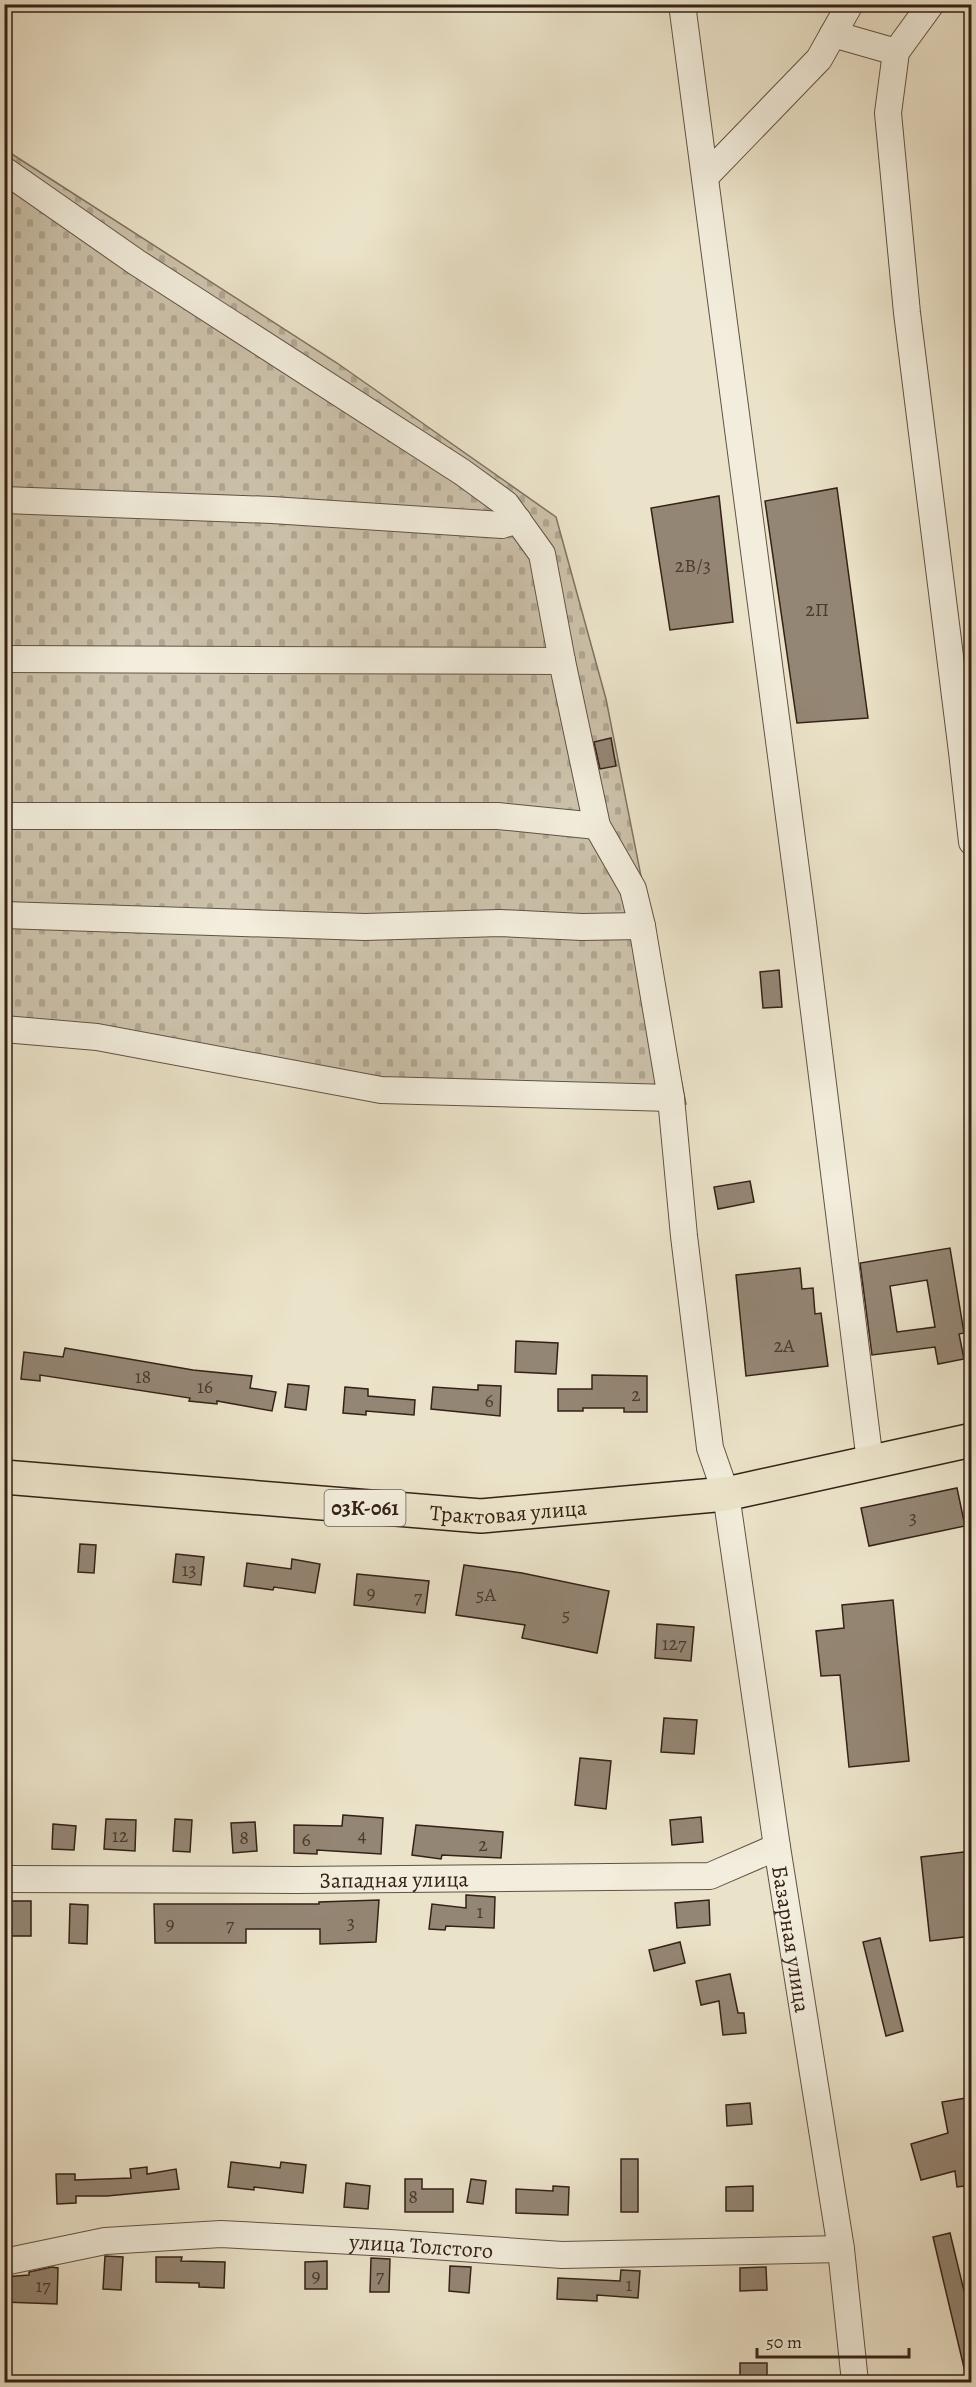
<svg xmlns="http://www.w3.org/2000/svg" width="976" height="2387" viewBox="0 0 976 2387" font-family="Alegreya,serif">
  <style>
    .cemetery { fill: url(#cemetery-stones); stroke: #807261; stroke-width: 1.5 }
    .building { fill: #948674; stroke: #352117; stroke-width: 1.5; fill-rule: evenodd }
    .lines { fill: none; stroke-linecap: round; stroke-linejoin: round }
    .minor-casing { stroke: #625244; stroke-width: 28 }
    .major-casing { stroke: #352117; stroke-width: 36 }
    .minor { stroke: #f2eddc; stroke-width: 26 }
    .major { stroke: #ebe3c9; stroke-width: 33 }
    .labels { text-anchor: middle; stroke-width: 6; stroke-linejoin: round; paint-order: stroke }
    .number-label { font-size: 20px; fill: #4d3a2e }
    .shield { fill: #f2eddc; stroke: #6e5e52; stroke-width: 1.5 }
    .shield-label { font-size: 21px; font-weight: bold; fill: #352117 }
    .street-label { font-size: 22px; fill: #352117; stroke: #f2eddc }
  </style>
  <defs>
    <pattern id="cemetery-stones" width="16" height="16" patternUnits="userSpaceOnUse" patternTransform="scale(1.5)"><rect width="16" height="16" fill="#ccc2ab"/><path d="M2 7V4a2 2 0 0 1 4 0v3zM10 15v-3a2 2 0 0 1 4 0v3z" fill="#b0a692"/></pattern>
  </defs>
  <rect width="100%" height="100%" fill="#ebe3c9"/>
  <filter id="stains"><feTurbulence type="fractalNoise" baseFrequency=".00333" numOctaves="4"/><feColorMatrix values="0 0 0 0 .2 0 0 0 0 .09 0 0 0 0 .02 0 0 0 .5 -.17"/></filter>
  <radialGradient id="worn" r=".72"><stop offset=".6" stop-color="#630" stop-opacity="0"/><stop offset="1" stop-color="#630" stop-opacity=".3"/></radialGradient>
  <!-- cemetery -->
  <path class="cemetery" d="M4,149l333,214 219,154 50,182 80,405 -64,1 -617,-70z"/>
  <!-- building -->
  <g class="building">
    <path d="M837,488l31,230 -71,5 -32,-222z"/>
    <path d="M719,496l14,126 -63,8 -19,-122z"/>
    <path d="M611,738l5,28 -16,3 -6,-27z"/>
    <path d="M779,970l3,37 -19,1 -3,-36z"/>
    <path d="M750,1181l4,21 -36,7 -4,-22z"/>
    <path d="M950,1248l14,85 -5,1 5,25 -26,5 -3,-17 -63,8 -12,-92zM927,1280l8,47 -38,5 -7,-46z"/>
    <path d="M800,1268l2,21 11,-1 2,26 6,-1 7,53 -82,10 -10,-101z"/>
    <path d="M516,1341l42,2 -2,31 -41,-2z"/>
    <path d="M65,1348l128,22 59,6 -2,12 26,4 -4,19 -55,-10v3l-28,-3 1,-3 -150,-23v6l-19,-2 3,-27 39,5z"/>
    <path d="M592,1375l55,1v36h-23v-4h-41v3h-25v-22h34z"/>
    <path d="M288,1384l21,2 -3,24 -21,-3z"/>
    <path d="M478,1385l23,1 -1,30 -69,-7 2,-22 45,3z"/>
    <path d="M345,1387l23,2v7l47,4 -1,15 -48,-4v4l-23,-2z"/>
    <path d="M957,1488l8,38 -96,20 -8,-38z"/>
    <path d="M80,1544l16,1 -2,28 -16,-1z"/>
    <path d="M176,1554l28,3 -3,28 -28,-3z"/>
    <path d="M292,1559l28,5 -5,29 -41,-6 -1,3 -29,-4 3,-23 44,6z"/>
    <path d="M464,1565l58,8 87,18 -12,62 -75,-15 3,-13 -69,-10z"/>
    <path d="M357,1574l72,7 -4,32 -71,-8z"/>
    <path d="M893,1600l16,161 -60,6 -9,-92 -19,1 -5,-45 28,-3 -2,-23z"/>
    <path d="M657,1624l37,3 -3,34 -36,-3z"/>
    <path d="M664,1718l33,2 -3,34 -33,-2z"/>
    <path d="M580,1758l31,3 -5,48 -31,-4z"/>
    <path d="M343,1815l40,3 -2,36 -64,-4v4l-23,-1v-28l48,1z"/>
    <path d="M701,1817l2,25 -31,3 -2,-25z"/>
    <path d="M106,1819l30,1 -1,31 -31,-2z"/>
    <path d="M175,1819l17,1 -2,32 -17,-1z"/>
    <path d="M255,1822l2,29 -24,2 -2,-30z"/>
    <path d="M53,1824l23,2 -2,24 -22,-1z"/>
    <path d="M416,1825l87,7 -2,26 -59,-3 -1,4 -29,-4z"/>
    <path d="M972,1851v85l-42,5 -9,-84z"/>
    <path d="M466,1895l29,2 -1,31 -48,-2 -1,4 -16,-1 3,-25 34,4z"/>
    <path d="M379,1900l-3,42 -56,2v-15h-74v14h-91l-1,-39h165v-2z"/>
    <path d="M709,1900l1,25 -33,3 -2,-25z"/>
    <rect x="7" y="1901" width="24" height="35"/>
    <path d="M70,1904l18,1 -1,39 -18,-1z"/>
    <path d="M880,1938l23,93 -17,5 -23,-94z"/>
    <path d="M680,1942l5,21 -31,8 -5,-21z"/>
    <path d="M730,1974l8,39h6l2,20 -23,2 -4,-34 -18,4 -5,-24z"/>
    <path d="M972,2097v88l-15,2 -2,-16 -34,9 -10,-36 37,-11 -6,-31z"/>
    <path d="M750,2103l2,21 -25,2 -1,-21z"/>
    <rect x="621" y="2159" width="17" height="53"/>
    <path d="M231,2162l49,6 1,-6 25,3 -3,28 -49,-6v3l-26,-3z"/>
    <path d="M147,2167v7l29,-5 3,20 -72,7h-31v7l-19,1 -1,-30h19v6l56,-2 -1,-9z"/>
    <path d="M405,2179h17v10h31v23h-48z"/>
    <path d="M471,2179l15,2 -3,23 -16,-2z"/>
    <path d="M346,2183l24,3 -2,23 -24,-2z"/>
    <path d="M553,2186l16,1 -1,28 -52,-2v-24l37,2z"/>
    <path d="M753,2186v25h-27v-24z"/>
    <path d="M950,2233l22,91v47l-7,1 -32,-135z"/>
    <path d="M105,2256l18,1 -2,33 -18,-1z"/>
    <path d="M156,2257h26l-1,4 44,1 -1,26 -25,-1v-4l-43,-1z"/>
    <path d="M371,2258l19,1 -1,33h-19z"/>
    <path d="M327,2261v28h-22v-27z"/>
    <path d="M450,2266l21,1 -2,26 -20,-2z"/>
    <path d="M52,2267l6,1 -1,36 -53,-2v-25l25,-2v-3z"/>
    <path d="M766,2267l1,23 -27,1v-23z"/>
    <path d="M621,2270l19,1 -2,27 -41,-3v6l-40,-2 1,-21 62,3z"/>
    <rect x="740" y="2363" width="27" height="19"/>
  </g>
  <g class="lines">
    <defs>
      <g id="minor">
        <path d="M682,4l121,919 67,539"/>
        <path d="M931,4l-35,48 -8,61 19,200 55,439 10,90"/>
        <path d="M833,34l63,18"/>
        <path id="s1" d="M4,170l132,92 326,210 44,32 36,50 20,107 35,165 36,63 9,37 29,172 13,138 26,212 16,46 51,353 64,402 14,133"/>
        <path d="M705,177l114,-118 31,-55"/>
        <path d="M4,500l268,10 230,15 16,-5"/>
        <path d="M4,659l558,2"/>
        <path d="M4,816h494l99,10"/>
        <path d="M4,915l361,12 135,-4 82,4 60,-1"/>
        <path d="M4,1029l93,8 284,53 290,8"/>
        <path id="s2" d="M4,1879l292,1 414,-4 67,-29"/>
        <path id="s3" d="M4,2262l101,-21 116,-7 169,9 172,12 279,-6"/>
      </g>
      <g id="major">
        <path id="s4" d="M4,1477l477,39 245,-22 246,-54"/>
      </g>
    </defs>
    <!-- minor casing -->
    <use href="#minor" class="minor-casing"/>
    <!-- major casing -->
    <use href="#major" class="major-casing"/>
    <!-- minor -->
    <use href="#minor" class="minor"/>
    <!-- major -->
    <use href="#major" class="major"/>
  </g>
  <g class="labels">
    <!-- number labels -->
    <g class="number-label">
      <text x="693" y="572">2В/3</text>
      <text x="817" y="616">2П</text>
      <text x="784" y="1352">2А</text>
      <text x="143" y="1383">18</text>
      <text x="205" y="1393">16</text>
      <text x="636" y="1401">2</text>
      <text x="489" y="1407">6</text>
      <text x="913" y="1524">3</text>
      <text x="189" y="1576">13</text>
      <text x="371" y="1599">9</text>
      <text x="486" y="1601">5А</text>
      <text x="418" y="1603">7</text>
      <text x="566" y="1621">5</text>
      <text x="674" y="1650">127</text>
      <text x="120" y="1842">12</text>
      <text x="362" y="1842">4</text>
      <text x="244" y="1844">8</text>
      <text x="306" y="1846">6</text>
      <text x="483" y="1851">2</text>
      <text x="480" y="1918">1</text>
      <text x="351" y="1929">3</text>
      <text x="170" y="1930">9</text>
      <text x="230" y="1931">7</text>
      <text x="413" y="2203">8</text>
      <text x="316" y="2282">9</text>
      <text x="380" y="2282">7</text>
      <text x="629" y="2291">1</text>
      <text x="43" y="2292">17</text>
    </g>
    <!-- shield labels -->
    <rect class="shield" x="324.5" y="1490" width="81" height="36" rx="4.5"/>
    <g class="shield-label">
      <text x="365" y="1515">03К-061</text>
    </g>
    <!-- street labels -->
    <g class="street-label">
      <text dy="8" stroke="none"><textPath href="#s4" startOffset="506">Трактовая улица</textPath></text>
      <text dy="8" stroke="none"><textPath href="#s2" startOffset="390">Западная улица</textPath></text>
      <text dy="8" stroke="none"><textPath href="#s1" startOffset="2078">Базарная улица</textPath></text>
      <text dy="8" stroke="none"><textPath href="#s3" startOffset="420">улица Толстого</textPath></text>
    </g>
  </g>
  <!-- margin -->
  <rect width="976" height="2387" fill="none" stroke="#ebe3c9" stroke-width="24"/>
  <rect x="6" y="6" width="964" height="2375" fill="none" stroke="#352117" stroke-width="3"/>
  <rect x="12" y="12" width="952" height="2363" fill="none" stroke="#352117" stroke-width="1.5"/>
  <!-- scale -->
  <path d="M757 2348v9h152v-9" fill="none" stroke="#352117" stroke-width="3"/>
  <text x="766" y="2348" font-size="18" fill="#352117" stroke="#f2eddc" stroke-width="4.5" paint-order="stroke">50 m</text>
  <rect width="100%" height="100%" filter="url(#stains)"/>
  <rect width="100%" height="100%" fill="url(#worn)"/>
</svg>
